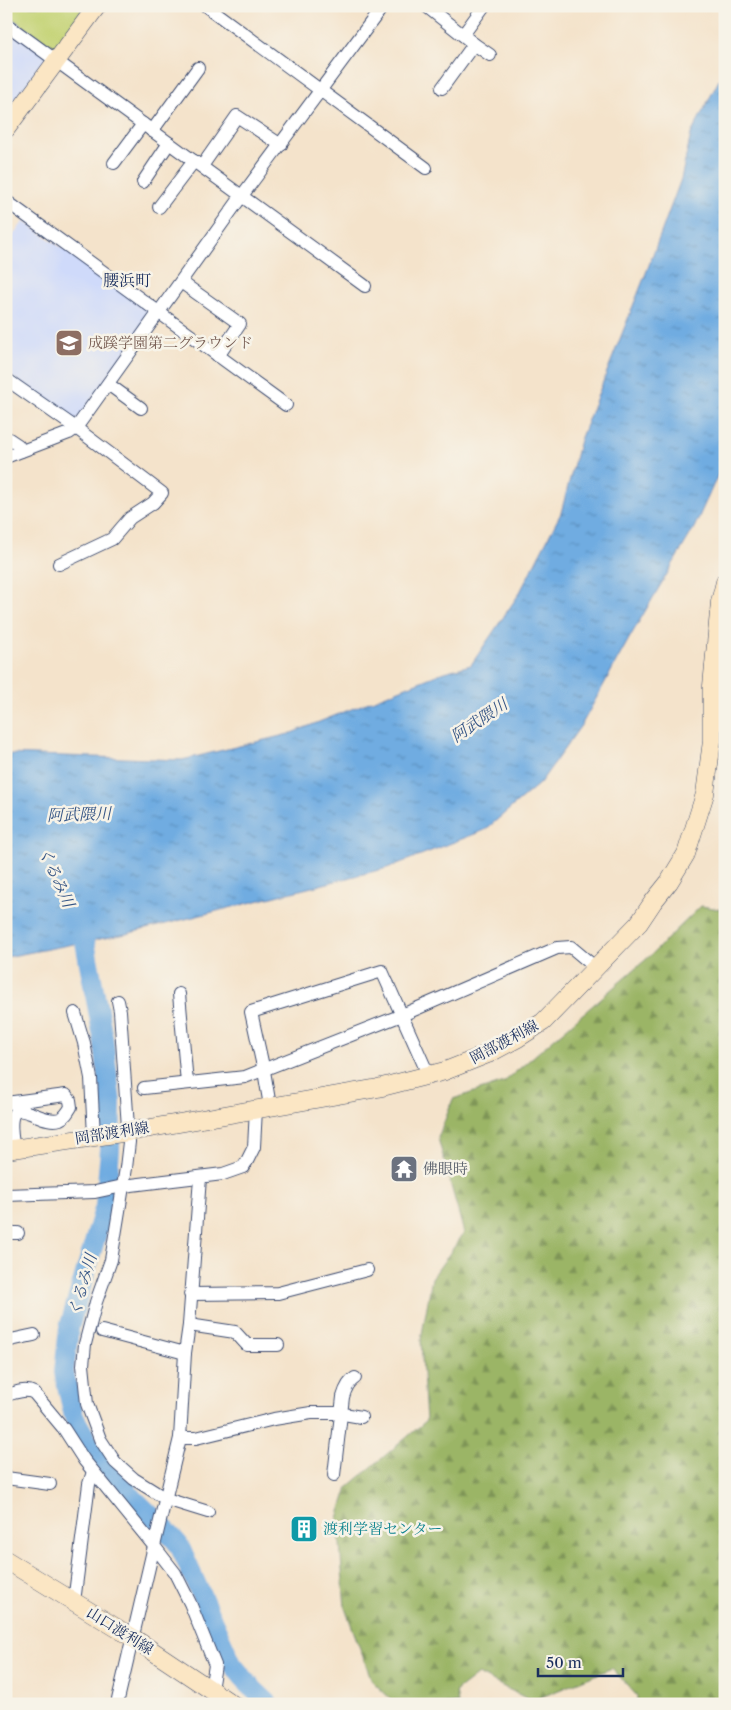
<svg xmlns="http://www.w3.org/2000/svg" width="731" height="1710" viewBox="0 0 731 1710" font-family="'Libre Caslon Text','Noto Serif JP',serif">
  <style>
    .built { fill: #cfdafa }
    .forest { fill: url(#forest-firs); stroke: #5b7262 }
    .park { fill: #c4d375; stroke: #70816a }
    .water { fill: url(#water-ripples); stroke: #456ea0 }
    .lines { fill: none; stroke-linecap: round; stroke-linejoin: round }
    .river { stroke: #6face1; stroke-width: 20 }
    .street-casing { stroke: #3c4a6e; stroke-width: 14 }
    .secondary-casing { stroke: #3c4a6e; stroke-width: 19 }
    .street { stroke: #fff; stroke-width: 12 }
    .secondary { stroke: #fbe6c4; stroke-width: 18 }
    .labels { text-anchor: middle; stroke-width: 5; stroke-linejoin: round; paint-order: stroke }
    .education-label { font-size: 15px; fill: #785e54; stroke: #f7f3e8; text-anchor: start }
    .street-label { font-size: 15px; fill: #1b2f5e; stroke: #f7f3e8 }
    .worship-label { font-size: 15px; fill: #5b616d; stroke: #f7f3e8; text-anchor: start }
    .culture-label { font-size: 15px; fill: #0d838f; stroke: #f7f3e8; text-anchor: start }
    .neighbourhood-label { font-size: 16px; fill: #1b2f5e; stroke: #f7f3e8 }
    .water-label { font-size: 16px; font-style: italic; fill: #345485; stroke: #f7f3e8 }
  </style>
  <defs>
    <pattern id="forest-firs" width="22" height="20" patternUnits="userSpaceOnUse" patternTransform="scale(1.25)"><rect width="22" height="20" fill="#9bb566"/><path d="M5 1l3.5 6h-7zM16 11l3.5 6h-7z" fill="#7e9457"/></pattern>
    <pattern id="water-ripples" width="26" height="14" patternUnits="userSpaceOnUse" patternTransform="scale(1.25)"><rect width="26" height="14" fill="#6face1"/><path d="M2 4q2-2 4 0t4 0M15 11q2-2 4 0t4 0" fill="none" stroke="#5a8cba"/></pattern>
  </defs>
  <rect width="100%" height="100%" fill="#f7f3e8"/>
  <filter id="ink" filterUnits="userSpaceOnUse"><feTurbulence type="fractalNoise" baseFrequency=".02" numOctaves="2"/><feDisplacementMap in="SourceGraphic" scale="10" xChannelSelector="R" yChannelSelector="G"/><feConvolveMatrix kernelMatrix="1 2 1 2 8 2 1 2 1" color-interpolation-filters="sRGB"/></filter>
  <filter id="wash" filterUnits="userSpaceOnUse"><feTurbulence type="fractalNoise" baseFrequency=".0096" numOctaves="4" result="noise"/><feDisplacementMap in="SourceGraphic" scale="20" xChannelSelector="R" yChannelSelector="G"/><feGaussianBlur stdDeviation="1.12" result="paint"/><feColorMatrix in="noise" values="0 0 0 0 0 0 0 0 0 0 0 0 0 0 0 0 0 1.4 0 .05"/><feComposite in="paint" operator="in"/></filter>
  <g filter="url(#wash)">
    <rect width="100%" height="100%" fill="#f4e3cb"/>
    <!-- built -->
    <g class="built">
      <path d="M6,6h83l-83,113z"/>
      <path d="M24,221l129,92 -78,109 -69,-49v-129z"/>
    </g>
    <!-- forest -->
    <path class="forest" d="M701,906l24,4v794h-88v-8l-25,-28 -80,33 -54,-27 -22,17 2,13h-62l-24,-23 -27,-73 -7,-90 10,-31 78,-66 -5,-81 11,-62 32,-45 -26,-95 15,-39 51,-17 147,-127z"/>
    <!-- park -->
    <path class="park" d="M6,6h79l-29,43 -50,-35z"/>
    <!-- water -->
    <path class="water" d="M725,75v384l-31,69 -64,109 -48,87 -42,59 -55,47 -98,38 -261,66 -120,23v-203l176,6 107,-26 155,-62 27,-7 48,-71 42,-81 19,-73 68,-172 33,-89 10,-45 28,-54z"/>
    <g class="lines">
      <!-- river -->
      <path class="river" d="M76,918l8,19 19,100 8,66 -1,47 -5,56 -36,122 -5,44 10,45 18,32 42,50 32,31 13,15 53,119 19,23 18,17"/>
    </g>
  </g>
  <g filter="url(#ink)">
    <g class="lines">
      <defs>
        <g id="street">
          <path d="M206,6l220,162"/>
          <path d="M426,6l48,38 16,11"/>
          <path d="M6,24l359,262"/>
          <path d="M463,35l21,-29"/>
          <path d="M442,88l32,-44"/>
          <path d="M152,131l46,-63"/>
          <path d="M114,163l29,-39"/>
          <path d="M202,166l35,-50 44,29"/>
          <path d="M143,182l26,-39"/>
          <path d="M6,201l280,204"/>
          <path d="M159,207l35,-46"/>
          <path d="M181,282l59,42 -22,32"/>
          <path d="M6,379l70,49 86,65 -9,10 -23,15 -18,21 -53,25"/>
          <path d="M108,384l33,24"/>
          <path d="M6,437l12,8 3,6"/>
          <path d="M6,457l63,-24 7,-5 165,-231 142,-191"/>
          <path d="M179,994l8,89"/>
          <path d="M118,1001l2,10 9,131 -3,26 -15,92 -15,42 -11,42 -2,21 4,39 13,35 15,23 19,17 32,20 42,13"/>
          <path d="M75,1013l9,30 7,35 3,58"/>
          <path d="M144,1088l101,-11 157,-62 155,-67 14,-1 25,21"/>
          <path d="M6,1103l60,-8 4,5 1,7c-3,5 -6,10 -11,12 -22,8 -59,-39 -46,30"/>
          <path d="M270,1106l-6,-35 -13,-59 131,-41 46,103"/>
          <path d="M200,1178l-11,147 -4,28 -5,85 -26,108 21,27 15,30 25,62 -4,25"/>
          <path d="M6,1195l89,-3 28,-6 100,-12 20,-7 4,-6 7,-14 2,-38"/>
          <path d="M6,1233h12"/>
          <path d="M190,1294l88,-1 89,-23"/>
          <path d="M189,1325l46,7 12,13h31"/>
          <path d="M102,1331l83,22"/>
          <path d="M6,1341l28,-6"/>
          <path d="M6,1395c9,-2 19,-7 28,-2l30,36 20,31 70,86 -37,158"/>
          <path d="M180,1438h16l78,-19 37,-6h27l23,4"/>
          <path d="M334,1475l9,-78c2,-7 5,-15 12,-19"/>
          <path d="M6,1478l44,6"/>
          <path d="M74,1602l15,-118 4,-12"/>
        </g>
        <g id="secondary">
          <path d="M6,129l91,-123"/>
          <path d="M6,1150l122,-18 250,-44 67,-17 43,-17 30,-16 25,-16 96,-99 14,-21 16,-20 17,-28 19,-60 7,-53v-55l8,-84 5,-20"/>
          <path d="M6,1560l127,78 99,66"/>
        </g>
      </defs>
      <!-- street casing -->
      <use href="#street" class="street-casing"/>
      <!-- secondary casing -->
      <use href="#secondary" class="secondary-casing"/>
      <!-- street -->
      <use href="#street" class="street"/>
      <!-- secondary -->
      <use href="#secondary" class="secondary"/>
    </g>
  </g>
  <!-- icons -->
  <defs>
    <symbol id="school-square" viewBox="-11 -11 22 22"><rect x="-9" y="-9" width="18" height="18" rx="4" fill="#8d6e63" stroke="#f7f3e8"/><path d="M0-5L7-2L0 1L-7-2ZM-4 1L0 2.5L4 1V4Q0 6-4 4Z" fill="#fff"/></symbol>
    <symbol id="temple-square" viewBox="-11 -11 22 22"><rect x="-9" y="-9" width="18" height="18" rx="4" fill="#6b7280" stroke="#f7f3e8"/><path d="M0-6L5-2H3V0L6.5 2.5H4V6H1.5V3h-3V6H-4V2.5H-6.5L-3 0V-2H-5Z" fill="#fff"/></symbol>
    <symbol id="building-square" viewBox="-11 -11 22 22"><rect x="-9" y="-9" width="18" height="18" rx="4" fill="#0f9aa8" stroke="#f7f3e8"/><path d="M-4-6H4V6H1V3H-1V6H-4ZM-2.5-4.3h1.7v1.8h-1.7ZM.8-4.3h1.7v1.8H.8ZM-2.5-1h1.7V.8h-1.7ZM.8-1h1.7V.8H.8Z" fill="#fff"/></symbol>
  </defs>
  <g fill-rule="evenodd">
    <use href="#school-square" x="53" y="327" width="32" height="32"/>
    <use href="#temple-square" x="388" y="1153" width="32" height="32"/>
    <use href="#building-square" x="288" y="1513" width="32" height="32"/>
  </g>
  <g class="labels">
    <!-- education labels -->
    <g class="education-label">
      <text x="88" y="348">成蹊学園第二グラウンド</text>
    </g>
    <!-- street labels -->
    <g class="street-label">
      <text transform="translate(504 1042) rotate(-28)" y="5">岡部渡利線</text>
      <text transform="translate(112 1133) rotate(-9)" y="5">岡部渡利線</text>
      <text transform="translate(120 1631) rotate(32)" y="5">山口渡利線</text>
    </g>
    <!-- worship labels -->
    <g class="worship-label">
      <text x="423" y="1174">佛眼時</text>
    </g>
    <!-- culture labels -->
    <g class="culture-label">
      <text x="323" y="1534">渡利学習センター</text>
    </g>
    <!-- neighbourhood labels -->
    <g class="neighbourhood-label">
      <text x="127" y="286">腰浜町</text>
    </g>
    <!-- water labels -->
    <g class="water-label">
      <text transform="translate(479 720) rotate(-34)" y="6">阿武隈川</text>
      <text transform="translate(79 814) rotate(-2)" y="6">阿武隈川</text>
      <text transform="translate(57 877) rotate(66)" y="6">くるみ川</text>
      <text transform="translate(82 1285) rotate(-74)" y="6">くるみ川</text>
    </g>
  </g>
  <!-- margin -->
  <rect width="731" height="1710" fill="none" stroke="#f7f3e8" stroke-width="25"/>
  <!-- scale -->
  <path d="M538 1668v8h85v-8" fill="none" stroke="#1b2f5e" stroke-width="2.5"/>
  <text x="546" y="1668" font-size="15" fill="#1b2f5e" stroke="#f7f3e8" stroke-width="4" paint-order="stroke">50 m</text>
</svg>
